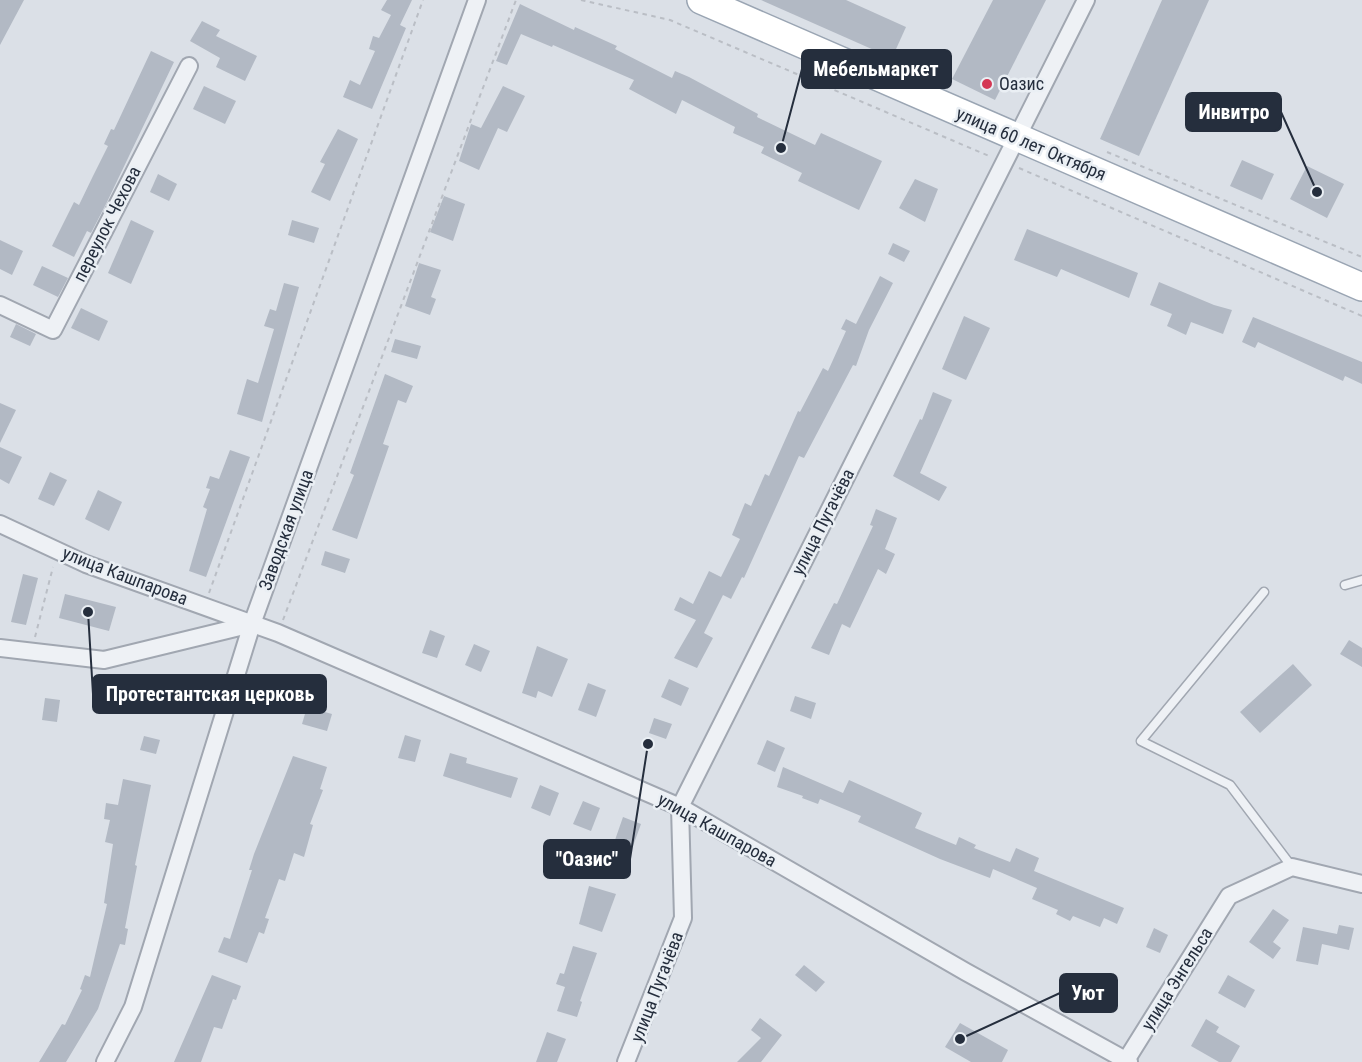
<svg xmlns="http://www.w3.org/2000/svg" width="1362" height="1062" viewBox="0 0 1362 1062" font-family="'Roboto Condensed',sans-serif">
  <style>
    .building { fill: #b2b9c4 }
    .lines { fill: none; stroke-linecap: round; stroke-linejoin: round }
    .service-casing { stroke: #a1a7b1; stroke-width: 11 }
    .minor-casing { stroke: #a1a7b1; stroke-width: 20 }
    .primary-casing { stroke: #9aa5b3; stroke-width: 30 }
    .path { stroke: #babec5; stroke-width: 2; stroke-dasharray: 4.5 4.5; stroke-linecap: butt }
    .service { stroke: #eef1f5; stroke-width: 8 }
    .minor { stroke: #eef1f5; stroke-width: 16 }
    .primary { stroke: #fff; stroke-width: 27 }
    .poi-dot { fill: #d43855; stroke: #eaeff4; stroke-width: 2 }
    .labels { text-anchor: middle; stroke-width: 5; stroke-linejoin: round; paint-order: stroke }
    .poi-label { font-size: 18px; fill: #252e3d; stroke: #eaeff4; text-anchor: start }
    .street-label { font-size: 18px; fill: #252e3d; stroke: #eaeff4 }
    .leader { fill: none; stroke: #252e3d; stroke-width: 2 }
    .callout-dot { fill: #252e3d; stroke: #eaeff4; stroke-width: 2 }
    .callout { fill: #252e3d; stroke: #252e3d; stroke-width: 2 }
    .callout-label { font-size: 20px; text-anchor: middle; font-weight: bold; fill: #fff }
  </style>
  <rect width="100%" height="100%" fill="#dbe0e7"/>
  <!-- building -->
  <g class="building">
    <path d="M0,0h24l-24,45z"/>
    <path d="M387,0h25l-12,25 6,3 -34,81 -29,-12 7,-17 10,5 15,-34 -6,-2 4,-13 6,2 12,-23 -10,-5z"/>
    <path d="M761,0h85l60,27 -14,31z"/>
    <path d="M993,0h53l-51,100 -43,-21z"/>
    <path d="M1162,0h47l-70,156 -39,-17z"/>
    <path d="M520,4l54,26 1,-3 42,19 -2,3 57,29 3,-7 14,6 69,37 -1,3 58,28 6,-12 61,28 -23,49 -61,-29 4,-8 -41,-20 3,-6 -31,-14 2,-6 -53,-27 -6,14 -47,-25 5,-9 -81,-35 -1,2 -31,-13 -14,31 -11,-4z"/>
    <path d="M202,21l18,9 -4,6 41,20 -12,25 -29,-14 4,-9 -30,-17z"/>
    <path d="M151,51l23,11 -68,142 -15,29 -4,-2 -13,26 -22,-11 22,-44 5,3 14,-29 15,-30 -4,-2 7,-15 3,1z"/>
    <path d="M204,86l32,15 -11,23 -32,-15z"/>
    <path d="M503,86l22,10 -18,36 -9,-4 -19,42 -20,-9 12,-37 10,4z"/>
    <path d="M338,129l20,10 -28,62 -19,-9 14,-28 -5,-2z"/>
    <path d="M1242,160l32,14 -12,26 -32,-14z"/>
    <path d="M1307,166l37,18 -17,34 -37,-19z"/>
    <path d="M158,174l19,10 -8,17 -19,-9z"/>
    <path d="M915,179l23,10 -13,33 -26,-14z"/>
    <path d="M444,196l21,8 -12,37 -23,-9z"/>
    <path d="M131,220l23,11 -23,53 -23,-11z"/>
    <path d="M292,220l27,8 -5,15 -26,-8z"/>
    <path d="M1027,229l111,44 -9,25 -68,-29 -4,8 -43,-17z"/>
    <path d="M0,240l23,11 -11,24 -12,-6z"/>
    <path d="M893,243l17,8 -6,11 -16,-8z"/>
    <path d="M419,263l22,7 -10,27 5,2 -6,16 -25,-9z"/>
    <path d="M42,266l26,12 -10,19 -25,-12z"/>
    <path d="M880,276l13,7 -24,47 -13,36 -3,-1 -49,93 -5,-2 -55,122 -2,-1 -11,22 -8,-4 -19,38 9,5 -16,30 -23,-10 22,-38 -22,-10 6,-13 13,7 16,-33 12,6 19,-38 -8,-4 13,-32 6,3 14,-32 4,2 29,-65 2,1 23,-44 5,3 18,-40 -5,-2 5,-10 10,5z"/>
    <path d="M1159,282l55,23 18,5 -9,24 -32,-12 -5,13 -19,-9 5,-12 -22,-9z"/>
    <path d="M284,283l15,4 -37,135 -25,-8 10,-35 11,4 16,-54 -10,-3 6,-17 6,2z"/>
    <path d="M81,308l27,13 -9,20 -28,-13z"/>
    <path d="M964,316l26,12 -24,52 -24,-11z"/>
    <path d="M1253,317l109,45v22l-17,-8 -2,5 -85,-39 -3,6 -13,-6z"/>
    <path d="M16,324l20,10 -6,12 -20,-9z"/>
    <path d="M395,339l26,7 -4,13 -26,-7z"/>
    <path d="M385,374l28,12 -7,17 -8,-3 -15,44 6,2 -32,93 -25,-9 22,-55 -4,-2z"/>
    <path d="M933,392l19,8 -32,73 27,14 -8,14 -46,-25 27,-57 2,1z"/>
    <path d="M0,403l16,7 -16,33z"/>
    <path d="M0,447l22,10 -13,27 -9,-5z"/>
    <path d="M230,450l20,7 -44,120 -17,-6 18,-62 -4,-2 7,-18 -4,-1 4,-12 9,3z"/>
    <path d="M50,472l17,8 -13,26 -16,-7z"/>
    <path d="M98,490l24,12 -13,29 -24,-12z"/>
    <path d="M876,509l21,9 -12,31 10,5 -9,20 -8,-5 -28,59 -8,-4 -13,31 -18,-7 23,-45 3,1 36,-78 -3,-1z"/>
    <path d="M325,551l25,8 -5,14 -24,-8z"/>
    <path d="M23,574l15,4 -12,47 -15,-3z"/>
    <path d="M65,594l51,13 -7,24 -50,-13z"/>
    <path d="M430,630l15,6 -8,22 -15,-5z"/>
    <path d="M1349,640l13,8v19l-22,-13z"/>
    <path d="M474,644l16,7 -9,21 -16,-7z"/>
    <path d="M537,646l31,13 -16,38 -14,-6 -2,7 -14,-5z"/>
    <path d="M1293,664l19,21 -52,48 -20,-21z"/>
    <path d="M669,679l20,9 -8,18 -20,-9z"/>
    <path d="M588,683l18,7 -10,27 -18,-7z"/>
    <path d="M795,696l21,7 -5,16 -21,-8z"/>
    <path d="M45,698l15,2 -3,22 -15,-2z"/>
    <path d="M307,707l25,7 -5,17 -25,-7z"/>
    <path d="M654,718l18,6 -6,15 -17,-6z"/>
    <path d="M405,735l16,5 -6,22 -17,-4z"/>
    <path d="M144,736l16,4 -4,14 -16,-4z"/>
    <path d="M767,740l18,8 -10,24 -18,-8z"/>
    <path d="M450,753l17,5 -1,5 52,15 -7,20 -68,-22z"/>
    <path d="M293,756l34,11 -7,22 3,1 -13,34 3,1 -9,32 -10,-4 -9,28 -6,-2 -14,39 4,1 -5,15 -5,-2 -12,31 -29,-11 6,-15 6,2 22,-69h-3l5,-16z"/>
    <path d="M783,767l60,26 6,-13 58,26 15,7 -7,15 41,17 3,-8 17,8 -2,3 36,14 6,-14 23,10 -5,13 90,37 -7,16 -13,-6 -4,9 -27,-11 -3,5 -14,-7 2,-4 -26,-11 5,-11 -44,-19 -3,9 -50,-19 -82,-37 3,-6 -41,-17 -2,5 -16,-6 1,-2 -26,-9z"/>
    <path d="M123,779l28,6 -16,80 2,1 -12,62 3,1 -3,16 -5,-1 -22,65 -32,53h-27l23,-38 3,1 17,-35 -2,-1 5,-14 5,2 17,-73 -3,-1 9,-59 -8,-2 5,-22 -6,-1 2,-16 12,2z"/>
    <path d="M540,785l19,8 -9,23 -19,-8z"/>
    <path d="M583,801l17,7 -9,23 -18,-7z"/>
    <path d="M623,817l18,7 -8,22 -18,-6z"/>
    <path d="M589,886l27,8 -14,38 -23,-8z"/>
    <path d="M1273,909l16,11 -16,22 8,6 -8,11 -24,-17z"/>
    <path d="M1339,925l15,3 -5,22 -27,-6 -4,21 -22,-4 7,-34 34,7z"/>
    <path d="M1154,928l14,7 -8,18 -14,-6z"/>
    <path d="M573,946l24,7 -17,48 2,1 -5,15 -20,-6 8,-24 -9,-3 4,-11 4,1z"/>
    <path d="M804,965l21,17 -9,10 -21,-17z"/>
    <path d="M212,975l29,11 -5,14 -3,-1 -11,30 -8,-2 -13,35h-27z"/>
    <path d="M1228,975l27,15 -10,18 -27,-15z"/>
    <path d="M760,1018l22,17 -21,27h-24l24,-24 -10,-8z"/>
    <path d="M1206,1019l13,8 -3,5 24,14 -9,16h-12l-28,-16z"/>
    <path d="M960,1023l48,27 -6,12h-31l-26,-15z"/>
    <path d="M547,1032l19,7 -9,23h-21z"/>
  </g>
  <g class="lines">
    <defs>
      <g id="service">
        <path d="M1345,585l17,-5"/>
        <path d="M1264,592l-123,149 89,44 62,82"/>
      </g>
      <g id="minor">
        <path d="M0,305l53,25 136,-264"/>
        <path d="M0,524l86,40 192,69 402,174 286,165 163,90"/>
        <path d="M0,648l104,12 148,-36"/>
        <path d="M105,1062l28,-55 119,-383 225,-624"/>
        <path d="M626,1062l57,-144 -3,-111 406,-807"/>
        <path d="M1125,1062l104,-166 63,-29 70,17"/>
      </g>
      <path id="primary" d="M701,0l661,287"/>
    </defs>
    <!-- service casing -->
    <use href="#service" class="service-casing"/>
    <!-- minor casing -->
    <use href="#minor" class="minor-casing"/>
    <!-- primary casing -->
    <use href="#primary" class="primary-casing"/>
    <!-- path -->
    <g class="path">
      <path d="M581,0l89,20 319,136"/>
      <path d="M1107,152l255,105"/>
      <path d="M1019,168l343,148"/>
      <path d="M209,593l214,-593"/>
      <path d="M283,620l233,-620"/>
      <path d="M35,637l18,-70"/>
    </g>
    <!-- service -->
    <use href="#service" class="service"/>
    <!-- minor -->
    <use href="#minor" class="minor"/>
    <!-- primary -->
    <use href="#primary" class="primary"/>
  </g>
  <!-- markers -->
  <circle class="poi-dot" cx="987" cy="84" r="6"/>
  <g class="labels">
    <!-- poi labels -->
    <g class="poi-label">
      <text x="999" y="90">Оазис</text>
    </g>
    <!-- street labels -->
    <g class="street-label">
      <text transform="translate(1031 144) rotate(23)" y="6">улица 60 лет Октября</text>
      <text transform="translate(107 224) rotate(-63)" y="6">переулок Чехова</text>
      <text transform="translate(823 522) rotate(-63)" y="6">улица Пугачёва</text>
      <text transform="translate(286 530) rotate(-70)" y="6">Заводская улица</text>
      <text transform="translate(125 576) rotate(21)" y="6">улица Кашпарова</text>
      <text transform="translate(717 830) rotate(29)" y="6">улица Кашпарова</text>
      <text transform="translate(1177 979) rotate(-58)" y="6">улица Энгельса</text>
      <text transform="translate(657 987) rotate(-69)" y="6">улица Пугачёва</text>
    </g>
  </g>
  <!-- callouts -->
  <path class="leader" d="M781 148L802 69M1317 192L1281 112M88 612L93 694M648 744L630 859M960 1039L1060 993"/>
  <g class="callout-dot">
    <circle cx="781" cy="148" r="6"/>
    <circle cx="1317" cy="192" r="6"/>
    <circle cx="88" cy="612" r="6"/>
    <circle cx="648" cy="744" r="6"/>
    <circle cx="960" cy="1039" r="6"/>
  </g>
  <g class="callout">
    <rect x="802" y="50" width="149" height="38" rx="6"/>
    <rect x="1186" y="93" width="95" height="38" rx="6"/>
    <rect x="93" y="675" width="233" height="38" rx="6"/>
    <rect x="544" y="840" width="86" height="38" rx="6"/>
    <rect x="1060" y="974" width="57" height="38" rx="6"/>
  </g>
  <g class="callout-label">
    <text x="876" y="76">Мебельмаркет</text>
    <text x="1234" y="119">Инвитро</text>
    <text x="210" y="701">Протестантская церковь</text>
    <text x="587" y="866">"Оазис"</text>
    <text x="1088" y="1000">Уют</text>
  </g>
</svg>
